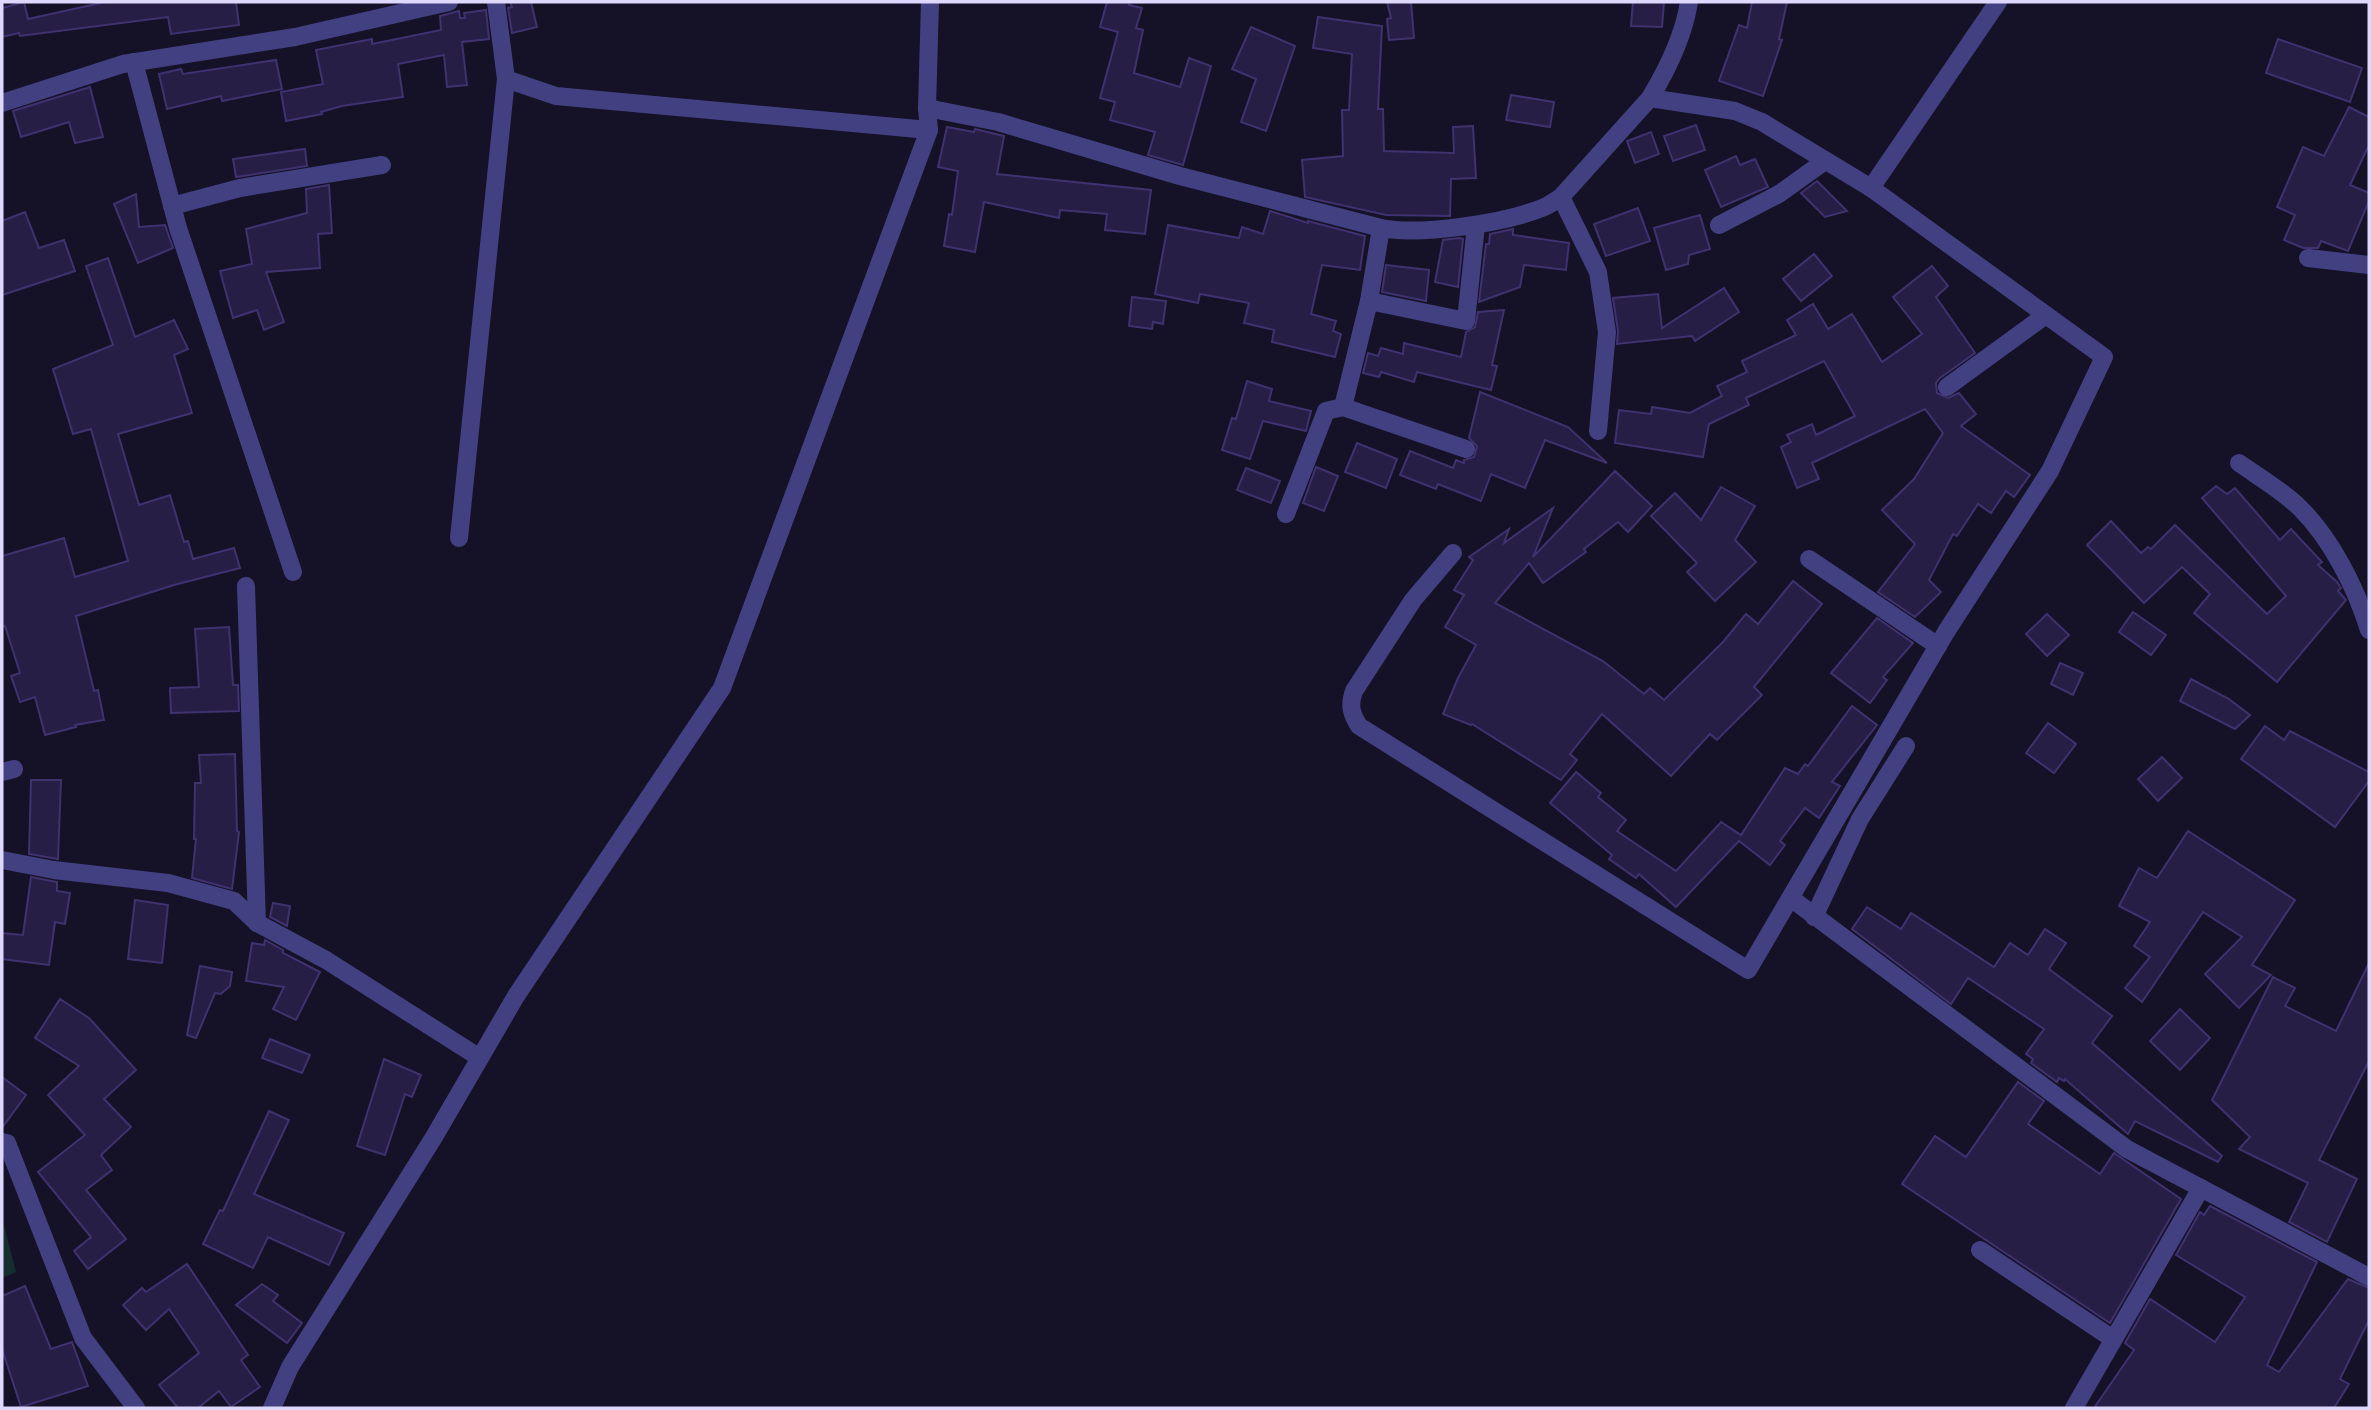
<svg xmlns="http://www.w3.org/2000/svg" width="2371" height="1410" viewBox="0 0 2371 1410" font-family="'Noto Sans',sans-serif">
  <style>
    .green { fill: #142f2e }
    .building { fill: #261e45; stroke: #3f326f; stroke-width: 2 }
    .lines { fill: none; stroke-linecap: round; stroke-linejoin: round }
    .minor { stroke: #424081; stroke-width: 18 }
  </style>
  <rect width="100%" height="100%" fill="#151126"/>
  <!-- green -->
  <path class="green" d="M4,1225l12,47 -14,6v-52z"/>
  <!-- building -->
  <g class="building">
    <path d="M24,2l4,17 77,-17h131l3,23 -68,9 -3,-17 -148,19 -1,-3 -17,4v-29z"/>
    <path d="M510,2h21l6,25 -25,6 -4,-25 4,-1z"/>
    <path d="M1107,2h23l-1,3 13,3 -6,20 7,2 -9,43 46,14 9,-29 22,8 -28,99 -35,-10 7,-23 -45,-12 5,-18 -15,-4 18,-66 -18,-5z"/>
    <path d="M1387,2h24l3,36 -25,2 -2,-21 4,-1z"/>
    <path d="M1633,2h31l-2,25 -31,-1z"/>
    <path d="M1752,2h35l-8,37 3,1 -19,56 -44,-15 20,-56 8,3z"/>
    <path d="M486,10l3,29 -27,3 5,43 -20,2 -3,-32 -46,9 5,33 -61,9 -21,6 1,2 -36,7 -5,-29 42,-8 -7,-34 56,-11v5l69,-14 -1,-14 19,-5 1,7h5l-1,-5z"/>
    <path d="M1318,17l64,9 -4,83h5l1,42 70,2 -1,-26 20,-1 3,52 -25,1 -1,37 -64,-1 -81,-18 -3,-37 41,-4 -1,-46h7l3,-56 -39,-6z"/>
    <path d="M1251,27l44,19 -29,85 -25,-9 15,-43 -24,-10z"/>
    <path d="M2278,39l84,29 -12,34 -84,-29z"/>
    <path d="M276,60l6,29 -60,12 -1,-5 -54,13 -8,-35 22,-5 2,5z"/>
    <path d="M90,87l13,50 -28,6 -6,-21 -48,15 -8,-26z"/>
    <path d="M1511,95l43,7 -4,25 -44,-7z"/>
    <path d="M2349,107l20,10v28l-19,40 19,8v8l-21,50 -27,-10 -3,7h-15l-19,-8 11,-25 -18,-8 26,-60 21,9z"/>
    <path d="M1696,125l9,25 -32,11 -9,-25z"/>
    <path d="M947,127l27,5 1,-3 29,7 -7,38 154,16 -6,44 -40,-4 2,-16 -47,-4 -1,8 -75,-16 -9,50 -31,-6 5,-32 3,1 6,-44 -20,-4z"/>
    <path d="M1651,132l8,22 -24,9 -8,-22z"/>
    <path d="M305,149l2,17 -71,11 -3,-18z"/>
    <path d="M1736,156l4,9 15,-6 13,28 -47,20 -16,-37z"/>
    <path d="M1817,181l30,30 -22,6 -24,-24z"/>
    <path d="M329,185l3,48 -14,1 2,34 -54,4 18,50 -20,8 -7,-20 -24,8 -13,-47 32,-7 -6,-35 61,-16 -1,-24z"/>
    <path d="M136,194l3,33 26,-2 8,23 -35,15 -24,-59z"/>
    <path d="M1638,208l12,33 -44,15 -12,-32z"/>
    <path d="M1270,211l38,12v-2l57,15 -5,34 -38,-5 -11,49 25,7 -3,10 8,3 -6,23 -63,-15 2,-12 -30,-7 5,-20 -49,-9 -2,9 -43,-9 13,-69 71,13 3,-11 21,7z"/>
    <path d="M25,212l14,36 25,-8 11,31 -73,24v-74z"/>
    <path d="M1700,215l10,34 -21,6 -1,9 -22,6 -12,-42z"/>
    <path d="M1513,229v6l56,8 -3,27 -42,-5 -4,22 -41,15 7,-58h3l1,-10z"/>
    <path d="M1459,238l4,1 -5,48 -23,-5 8,-42z"/>
    <path d="M1814,254l18,22 -31,25 -18,-22z"/>
    <path d="M108,258l27,79 39,-17 14,29 -14,6 18,58 -74,21 21,71 31,-10 14,47 4,-1 5,18 41,-11 6,20 -66,17 -98,31 18,75 4,-1 6,30 -29,5 1,2 -31,8 -10,-38 -15,5 -9,-26 9,-3 -15,-47 -3,1v-71l62,-18 11,39 53,-16 -37,-132 -18,5 -20,-65 60,-24 -27,-79z"/>
    <path d="M1386,265l43,5 -3,31 -44,-9z"/>
    <path d="M1932,266l16,20 -12,11 39,56 -35,25 -4,5 1,10 11,5 11,-5 17,21 -15,12 69,49 -16,22 -8,-6 -15,22 -13,-9 -21,32 -4,-2 -24,46 12,12 -26,25 -37,-25 37,-48 -33,-34 32,-31 29,-46 -18,-24 -113,54 7,16 -22,9 -16,-41 10,-5 -4,-7 25,-11 4,11 39,-19 -31,-55 -78,37 3,7 -40,19 -6,33 -88,-14 4,-33 32,4 1,-7 38,6 32,-17 -5,-10 30,-14 -5,-11 54,-26 -9,-15 26,-16 15,25 24,-15 30,48 40,-28 -29,-37z"/>
    <path d="M1724,288l15,24 -44,29 -3,-5 -75,8 1,-13 -5,-33 45,-4 4,34z"/>
    <path d="M1132,297l34,4 -3,23 -10,-2 -1,7 -23,-3z"/>
    <path d="M1504,310l-12,55 5,1 -6,24 -74,-18 -3,10 -33,-10 -2,5 -16,-4 5,-20 10,3 3,-8 22,6 1,-11 57,14 5,-25 9,-5 3,-15z"/>
    <path d="M1247,381l25,8 -3,12 42,10 -5,20 -43,-10 -13,38 -28,-9 10,-32 4,1z"/>
    <path d="M1480,392l88,35 39,36 -62,-23 -20,48 -34,-14 -10,27 -43,-17 -2,5 -36,-14 10,-24 43,17 3,-8 8,3v-3l10,-3 3,-11 -8,-8z"/>
    <path d="M1357,443l40,16 -11,29 -41,-16z"/>
    <path d="M1316,467l22,9 -14,35 -21,-8z"/>
    <path d="M1246,468l34,13 -9,22 -34,-13z"/>
    <path d="M1615,471l37,35 -24,26 -10,-10 -34,27 2,3 -43,31 -14,-20 -34,40 108,58 41,33 6,-6 14,12 59,-58 23,-28 12,10 35,-43 29,23 -68,83 8,8 -45,45 -7,-6 -39,42 -69,-62 -32,40 7,6 -16,20 -89,-56 -1,1 -28,-11 15,-36 18,-33 -31,-18 19,-32 -10,-5 19,-30 -4,-3 40,-28 -5,14 49,-35 -20,49z"/>
    <path d="M2216,486l11,8 8,-6 45,52 11,-11 31,33 -4,3 19,17 4,6 -3,3 8,9 -69,82 -83,-69 16,-19 -28,-27 -38,36 -57,-58 24,-24 30,32 7,-6 3,2 24,-24 92,89 19,-18 -84,-98z"/>
    <path d="M1721,487l34,19 -20,34 21,22 -41,39 -28,-29 10,-9 -46,-47 24,-23 26,27z"/>
    <path d="M2133,612l33,23 -15,20 -32,-23z"/>
    <path d="M2047,614l22,21 -22,21 -21,-22z"/>
    <path d="M1877,618l36,25 -30,34 4,3 -17,23 -39,-30z"/>
    <path d="M229,627l4,58h5l1,26 -68,2 -1,-25 29,-1 -4,-58z"/>
    <path d="M2060,663l23,10 -10,22 -22,-11z"/>
    <path d="M2191,679l38,20 21,16 -15,14 -55,-28z"/>
    <path d="M1852,706l25,19 -45,57 8,4 -21,32 -14,-10 -25,33 5,4 -15,20 -31,-24 -63,66 -37,-33 -3,4 -27,-19 3,-4 -62,-52 26,-31 25,21 -3,4 28,23 -9,11 59,40 45,-49 20,13 44,-67 13,6 7,-10 3,2z"/>
    <path d="M2048,723l28,21 -22,29 -28,-20z"/>
    <path d="M2265,726l19,14 6,-9 79,41v9l-34,46 -94,-68z"/>
    <path d="M235,754l2,77 2,1 -7,57 -40,-11 4,-39h-2l1,-56h6l-2,-28z"/>
    <path d="M2162,757l20,21 -24,23 -20,-22z"/>
    <path d="M31,780h30l-3,79 -29,-5z"/>
    <path d="M2188,831l107,69 -43,65 19,10 -32,33 -34,-34 37,-37 -39,-25 -61,90 -17,-14 25,-31 -16,-11 16,-24 -31,-16 20,-38 18,10z"/>
    <path d="M31,877l26,5v9l13,2 -5,31 -10,-2 -6,43 -47,-6v-26l21,2z"/>
    <path d="M135,900l33,5 -6,58 -34,-4z"/>
    <path d="M273,903l17,3 -3,20 -17,-9z"/>
    <path d="M1867,907l34,22 10,-16 83,54 16,-24 18,12 17,-26 21,14 -17,26 63,47 -20,27 130,113 -4,6 -83,-41 -7,13 -63,-55 -1,2 -5,-3 -2,4 -26,-19 2,-4 -7,-5 18,-25 -76,-51 -17,26 -99,-75z"/>
    <path d="M265,940l18,10v3l37,19 -24,48 -23,-11 11,-22 -38,-6 6,-38 12,2z"/>
    <path d="M2369,963v98l-50,99 38,19 -30,63 -38,-20 19,-39 -69,-34 11,-12 -38,-37 61,-123 22,11 -10,18 51,25z"/>
    <path d="M200,966l32,6 -2,14 -9,8 -6,-1 -19,45 -9,-3z"/>
    <path d="M60,999l29,19 47,52 -32,29 27,28 -30,28 11,15 -26,20 40,49 -38,30 -14,-18 17,-14 -53,-65 47,-37 -37,-40 31,-29 -44,-28z"/>
    <path d="M2180,1009l30,29 -30,32 -30,-29z"/>
    <path d="M270,1039l40,16 -8,18 -40,-15z"/>
    <path d="M384,1059l37,16 -9,22 -7,-3 -20,61 -28,-9z"/>
    <path d="M2,1077l24,18 -24,33z"/>
    <path d="M2018,1082l26,19 -16,23 72,50 14,-21 67,46 -71,124 -208,-139 33,-48 31,21z"/>
    <path d="M269,1111l20,9 -35,74 90,39 -15,32 -61,-28 -15,31 -50,-24 17,-34 3,1z"/>
    <path d="M2210,1206l107,56 -50,103 12,7 69,-93 21,9v32l-29,59 9,5 -15,24h-240l40,-58 -9,-7 25,-44 65,43 30,-45 -69,-42 24,-43 4,3z"/>
    <path d="M187,1264l61,91 -7,5 19,27 -29,20 -12,-16 -21,17h-20l-19,-23 40,-32 -30,-44 -23,21 -23,-25 19,-17 4,4z"/>
    <path d="M262,1284l16,11 -5,6 29,22 -15,20 -51,-38z"/>
    <path d="M25,1286l26,63 21,-7 16,44 -67,21 -19,-58v-53z"/>
  </g>
  <g class="lines">
    <!-- minor -->
    <g class="minor">
      <path d="M496,2l10,77 50,17 373,34"/>
      <path d="M134,62l44,166 115,344"/>
      <path d="M2,103l121,-39 172,-27 154,-35"/>
      <path d="M927,108l71,14 182,54 201,52c39,8 124,-5 161,-20 6,-2 13,-7 19,-11l89,-99c17,-28 34,-64 39,-96"/>
      <path d="M1871,188l127,-186"/>
      <path d="M1561,197l37,75 9,60 -9,99"/>
      <path d="M172,206l68,-18 142,-23"/>
      <path d="M1719,225l60,-31 46,-33"/>
      <path d="M1381,228l-12,73 -26,106 123,42"/>
      <path d="M2308,258l61,7"/>
      <path d="M1369,301l97,20 10,-96"/>
      <path d="M1947,387l99,-72"/>
      <path d="M2239,463c20,14 44,28 61,45 32,32 56,80 69,122"/>
      <path d="M1286,514l40,-103 17,-4"/>
      <path d="M459,538l47,-459"/>
      <path d="M1453,553l-40,47 -59,91c-5,14 -3,22 5,35l389,244 198,-338 104,-161 54,-114 -233,-169 -109,-66 -27,-11 -85,-13"/>
      <path d="M1809,559l129,87"/>
      <path d="M246,586l11,337 69,37 154,98"/>
      <path d="M2,772l12,-3"/>
      <path d="M2,860l52,10 114,13 66,18 23,22"/>
      <path d="M1792,899l335,250 242,128"/>
      <path d="M1814,917l46,-98 46,-73"/>
      <path d="M2,1142l5,1 76,195 53,70"/>
      <path d="M1980,1250l133,89"/>
      <path d="M272,1408l18,-41 144,-230 82,-141 206,-308 207,-558 -2,-22 3,-106"/>
      <path d="M2074,1408l127,-220"/>
    </g>
  </g>
  <!-- border -->
  <rect width="2371" height="1410" fill="none" stroke="#ddd8fc" stroke-width="7"/>
</svg>
